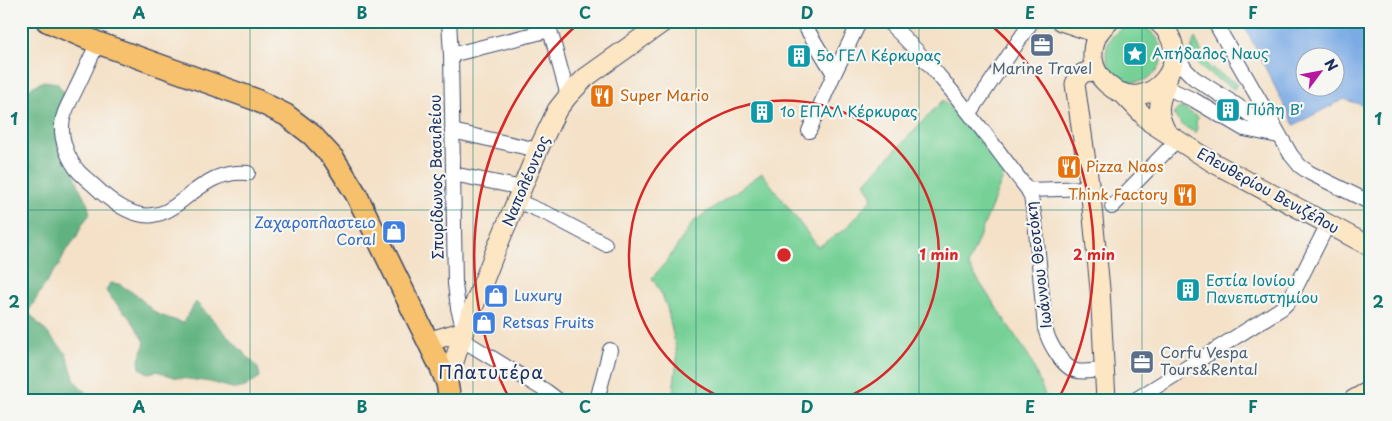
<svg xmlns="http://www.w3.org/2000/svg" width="1392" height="421" viewBox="0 0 1392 421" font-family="'Playpen Sans',sans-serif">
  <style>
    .green { fill: #77d197; stroke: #49807a }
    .forest { fill: #61b380; stroke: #3e716f }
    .water { fill: #7caae5; stroke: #4c6ca2; fill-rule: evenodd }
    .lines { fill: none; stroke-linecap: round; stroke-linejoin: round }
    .street-casing { stroke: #3c4a6e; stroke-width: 16 }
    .secondary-casing { stroke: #3c4a6e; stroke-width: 21 }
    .primary-casing { stroke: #3c4a6e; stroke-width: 24 }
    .street { stroke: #fff; stroke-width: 14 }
    .secondary { stroke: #fce6c4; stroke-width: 19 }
    .primary { stroke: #f7c06c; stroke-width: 21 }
    .grid { fill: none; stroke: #0f766e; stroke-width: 1; stroke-opacity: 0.55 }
    .ring { fill: none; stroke: #d62828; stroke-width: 2.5 }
    .labels { text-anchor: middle; stroke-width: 4.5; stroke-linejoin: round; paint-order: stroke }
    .culture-label { font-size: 15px; fill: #0d838f; stroke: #f6f6f2; text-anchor: start }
    .service-label { font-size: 15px; fill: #4e5e75; stroke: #f6f6f2 }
    .food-label { font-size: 15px; fill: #c56008; stroke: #f6f6f2; text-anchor: start }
    .street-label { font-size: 15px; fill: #1b2f5e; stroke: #f6f6f2 }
    .shop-label { font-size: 15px; fill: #366cbe; stroke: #f6f6f2; text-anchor: start }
    .quarter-label { font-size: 18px; letter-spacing: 1px; fill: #1b2f5e; stroke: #f6f6f2 }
    .centre { fill: #d62828; stroke: #f6f6f2; stroke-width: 2.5 }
    .ring-label { font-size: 15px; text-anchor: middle; font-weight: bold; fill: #d62828; stroke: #f6f6f2; stroke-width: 4.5; stroke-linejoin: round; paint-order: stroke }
    .neatline { fill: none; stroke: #0f766e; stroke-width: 2 }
    .grid-label { font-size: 16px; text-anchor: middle; font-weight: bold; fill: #0f766e }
  </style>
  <rect width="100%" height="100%" fill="#f6f6f2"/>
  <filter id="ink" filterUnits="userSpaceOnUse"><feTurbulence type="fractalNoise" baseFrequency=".02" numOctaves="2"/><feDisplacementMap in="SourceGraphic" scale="10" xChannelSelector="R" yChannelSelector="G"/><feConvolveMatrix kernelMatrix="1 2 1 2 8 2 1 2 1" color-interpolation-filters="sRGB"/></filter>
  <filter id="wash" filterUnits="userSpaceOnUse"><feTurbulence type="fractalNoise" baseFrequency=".0096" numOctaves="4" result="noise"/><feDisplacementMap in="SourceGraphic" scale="20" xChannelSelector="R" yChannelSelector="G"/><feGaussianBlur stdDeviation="1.12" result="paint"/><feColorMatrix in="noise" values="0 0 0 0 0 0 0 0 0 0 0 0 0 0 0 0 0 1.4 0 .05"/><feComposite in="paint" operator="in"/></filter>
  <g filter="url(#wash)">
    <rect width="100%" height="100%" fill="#f4e1c7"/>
    <!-- green -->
    <g class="green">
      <circle cx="1134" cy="54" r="28"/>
      <path d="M1195,38l14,29 28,17 -3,5c-17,-11 -53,-26 -39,-51z"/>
      <path d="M943,100l63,70 -38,95 62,93 17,42h-375l5,-41 -1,-11 -9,-41 -7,-16 -8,-13 15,-17 26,-39 69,-49 56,74 29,-19 25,-30 -7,-16z"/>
      <path d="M1179,108h4l16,10 -3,3 1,9 -1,3c-9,-5 -20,-10 -22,-20z"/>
    </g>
    <!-- forest -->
    <g class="forest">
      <path d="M44,81l13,2 9,12 2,61 12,33 7,13 3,12 -7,9 -7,15 -11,14 -6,14 -8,9 -23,37 38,41 9,28 10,11 12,8h-76v-311l9,-1z"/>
      <path d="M110,283l9,1 16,10 22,20 26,9 13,-21 62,66 2,9 -15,10 -9,2 -26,-7 -36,-5 -17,-6 -9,2 -8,-5 -1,-8 6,-18 -14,-23 -20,-21 -5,-7z"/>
    </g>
    <!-- water -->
    <path class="water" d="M1242,21h129v87l-27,-9 -50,26zM1304,58h30v30h-30z"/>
  </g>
  <g filter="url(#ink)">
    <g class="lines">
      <defs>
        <g id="street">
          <path d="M449,21l2,34 4,229 3,24 6,23"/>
          <path d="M802,21l32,53"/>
          <path d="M887,21c54,50 96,111 141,169l3,7 4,23 10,108c3,13 17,40 32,43 8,2 19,-1 27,-1"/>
          <path d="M1214,21l77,134 9,11 10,7 61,30"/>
          <path d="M98,43c-8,15 -15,32 -23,48 -5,11 -13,23 -13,35 -1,15 7,35 17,46 7,7 16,14 23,21 13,11 33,25 51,22 10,-1 20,-7 27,-13 22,-17 39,-32 68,-29"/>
          <path d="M1174,48l11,21 9,9 36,23"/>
          <path d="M451,55l99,-25 18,66"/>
          <path d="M1165,87l29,13 27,16"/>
          <path d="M1235,104l40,29"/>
          <path d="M970,113l62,-92"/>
          <path d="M1227,119l17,10 35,7"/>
          <path d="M452,131l86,19"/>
          <path d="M809,131l25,-57 26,-53"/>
          <path d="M453,174l70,14"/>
          <path d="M1028,190l61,-2"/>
          <path d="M517,201l33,14 55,29"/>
          <path d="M1112,207l65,-67"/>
          <path d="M461,339l85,52 12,9"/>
          <path d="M597,400l13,-50"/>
          <path d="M1135,400l147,-92 7,-7 39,-77"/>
        </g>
        <g id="secondary">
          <path d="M1061,21l30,10"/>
          <path d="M1110,21c-12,9 -18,22 -17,37 1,11 6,19 14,26 41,37 95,-27 50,-63"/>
          <path d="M1097,72c-11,-2 -18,1 -22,12l16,113 9,92 6,111"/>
          <path d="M1122,93l23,24 6,6 61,39 159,85"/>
          <path d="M1167,133c-13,-24 -7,-31 1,-56"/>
          <path d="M427,342l37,-11"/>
          <path d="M447,383l17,-52 31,-79 43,-102 19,-40 11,-14 17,-18 80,-57"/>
          <path d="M1353,400l18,-10"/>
        </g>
        <path id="primary" d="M47,21l51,22 156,56 32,16 26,20 22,24 22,35 85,174 6,15 3,17"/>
      </defs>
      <!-- street casing -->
      <use href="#street" class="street-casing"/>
      <!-- secondary casing -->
      <use href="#secondary" class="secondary-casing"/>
      <!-- primary casing -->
      <use href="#primary" class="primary-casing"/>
      <!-- street -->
      <use href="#street" class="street"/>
      <!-- secondary -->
      <use href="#secondary" class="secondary"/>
      <!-- primary -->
      <use href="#primary" class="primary"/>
    </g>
  </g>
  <!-- grid -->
  <path class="grid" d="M250,21v379M473,21v379M696,21v379M919,21v379M1142,21v379M21,210h1350"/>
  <!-- distance rings -->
  <g class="ring">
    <path d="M728 400A155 155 0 1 1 840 400"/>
    <path d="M509 398A310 310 0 0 1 579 23M989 23A310 310 0 0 1 1059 398"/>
  </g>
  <!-- icons -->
  <defs>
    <symbol id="office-square" viewBox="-11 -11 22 22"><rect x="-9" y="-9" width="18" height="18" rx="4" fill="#5c6f8a" stroke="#f6f6f2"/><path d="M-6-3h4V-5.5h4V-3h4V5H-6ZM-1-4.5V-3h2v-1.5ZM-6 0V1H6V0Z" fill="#fff"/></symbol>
    <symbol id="sight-square" viewBox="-11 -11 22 22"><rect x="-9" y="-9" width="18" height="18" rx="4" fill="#0f9aa8" stroke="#f6f6f2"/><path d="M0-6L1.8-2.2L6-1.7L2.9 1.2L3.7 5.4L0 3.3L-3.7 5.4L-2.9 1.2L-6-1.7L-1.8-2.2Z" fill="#fff"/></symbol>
    <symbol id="building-square" viewBox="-11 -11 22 22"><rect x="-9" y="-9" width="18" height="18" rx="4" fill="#0f9aa8" stroke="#f6f6f2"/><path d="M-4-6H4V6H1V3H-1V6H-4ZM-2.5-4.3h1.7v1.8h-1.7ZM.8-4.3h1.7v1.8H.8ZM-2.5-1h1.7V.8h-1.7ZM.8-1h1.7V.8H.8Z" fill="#fff"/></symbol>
    <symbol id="restaurant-square" viewBox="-11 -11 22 22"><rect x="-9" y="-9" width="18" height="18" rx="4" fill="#e8710a" stroke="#f6f6f2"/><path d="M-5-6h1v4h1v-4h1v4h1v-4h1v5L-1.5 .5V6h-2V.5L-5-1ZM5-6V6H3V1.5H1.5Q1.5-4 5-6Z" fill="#fff"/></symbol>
    <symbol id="shop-square" viewBox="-11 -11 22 22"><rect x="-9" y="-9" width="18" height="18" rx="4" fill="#3f7fe0" stroke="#f6f6f2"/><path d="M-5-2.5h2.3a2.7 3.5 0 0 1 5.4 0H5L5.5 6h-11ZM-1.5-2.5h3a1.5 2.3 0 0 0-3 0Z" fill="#fff"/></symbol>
  </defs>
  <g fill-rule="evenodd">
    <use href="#office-square" x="1028" y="31" width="28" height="28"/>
    <use href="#sight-square" x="1121" y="40" width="28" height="28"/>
    <use href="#building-square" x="785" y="42" width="28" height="28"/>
    <use href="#restaurant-square" x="588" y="82" width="28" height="28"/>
    <use href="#building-square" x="1214" y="96" width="28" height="28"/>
    <use href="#building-square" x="748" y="98" width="28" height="28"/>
    <use href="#restaurant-square" x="1055" y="153" width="28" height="28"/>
    <use href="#restaurant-square" x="1171" y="181" width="28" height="28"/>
    <use href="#shop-square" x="380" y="218" width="28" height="28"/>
    <use href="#building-square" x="1174" y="276" width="28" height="28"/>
    <use href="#shop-square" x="482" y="282" width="28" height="28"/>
    <use href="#shop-square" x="470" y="309" width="28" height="28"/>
    <use href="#office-square" x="1128" y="348" width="28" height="28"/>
  </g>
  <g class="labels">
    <!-- culture labels -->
    <g class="culture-label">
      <text x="1152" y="59">Απήδαλος Ναυς</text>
      <text x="816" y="61">5ο ΓΕΛ Κέρκυρας</text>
      <text x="1246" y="115">Πύλη Β'</text>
      <text x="780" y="117">1ο ΕΠΑΛ Κέρκυρας</text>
      <text x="1206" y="286">Εστία Ιονίου<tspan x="1206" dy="17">Πανεπιστημίου</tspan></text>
    </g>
    <!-- service labels -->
    <g class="service-label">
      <text x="1042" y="74">Marine Travel</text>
      <text x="1160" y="358" text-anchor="start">Corfu Vespa<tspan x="1160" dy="17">Tours&amp;Rental</tspan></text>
    </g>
    <!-- food labels -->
    <g class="food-label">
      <text x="620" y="101">Super Mario</text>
      <text x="1086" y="172">Pizza Naos</text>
      <text x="1168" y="200" text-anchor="end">Think Factory</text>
    </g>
    <!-- street labels -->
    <g class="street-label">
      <text transform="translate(437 177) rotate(-91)" y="5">Σπυρίδωνος Βασιλείου</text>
      <text transform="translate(526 181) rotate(-67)" y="5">Ναπολέοντος</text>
      <text transform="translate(1268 191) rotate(29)" y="5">Ελευθερίου Βενιζέλου</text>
      <text transform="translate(1039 265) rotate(-97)" y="5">Ιωάννου Θεοτόκη</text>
    </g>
    <!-- shop labels -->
    <g class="shop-label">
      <text x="376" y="228" text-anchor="end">Ζαχαροπλαστειο<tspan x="376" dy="17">Coral</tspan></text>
      <text x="514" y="301">Luxury</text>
      <text x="502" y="328">Retsas Fruits</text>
    </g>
    <!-- quarter labels -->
    <g class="quarter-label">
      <text x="491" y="379">Πλατυτέρα</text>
    </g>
  </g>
  <circle cx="784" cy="255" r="8" class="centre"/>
  <g class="ring-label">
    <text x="939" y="260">1 min</text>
    <text x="1094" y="260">2 min</text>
  </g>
  <!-- margin -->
  <rect width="1392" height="421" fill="none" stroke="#f6f6f2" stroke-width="55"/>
  <!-- north arrow -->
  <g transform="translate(1320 72) rotate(58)"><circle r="24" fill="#f6f6f2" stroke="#9ea6b7"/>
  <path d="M0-4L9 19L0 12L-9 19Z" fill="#b5179e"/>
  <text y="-8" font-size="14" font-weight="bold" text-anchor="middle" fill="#1b2f5e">N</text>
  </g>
  <rect x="28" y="28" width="1336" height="366" class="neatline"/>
  <g class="grid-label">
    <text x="139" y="19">A</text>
    <text x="362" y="19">B</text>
    <text x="585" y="19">C</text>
    <text x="807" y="19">D</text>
    <text x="1030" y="19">E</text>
    <text x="1253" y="19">F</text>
    <text x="14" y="125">1</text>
    <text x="1378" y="125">1</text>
    <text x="14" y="308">2</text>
    <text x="1378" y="308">2</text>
    <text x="139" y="413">A</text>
    <text x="362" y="413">B</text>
    <text x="585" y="413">C</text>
    <text x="807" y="413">D</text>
    <text x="1030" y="413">E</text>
    <text x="1253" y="413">F</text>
  </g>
</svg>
